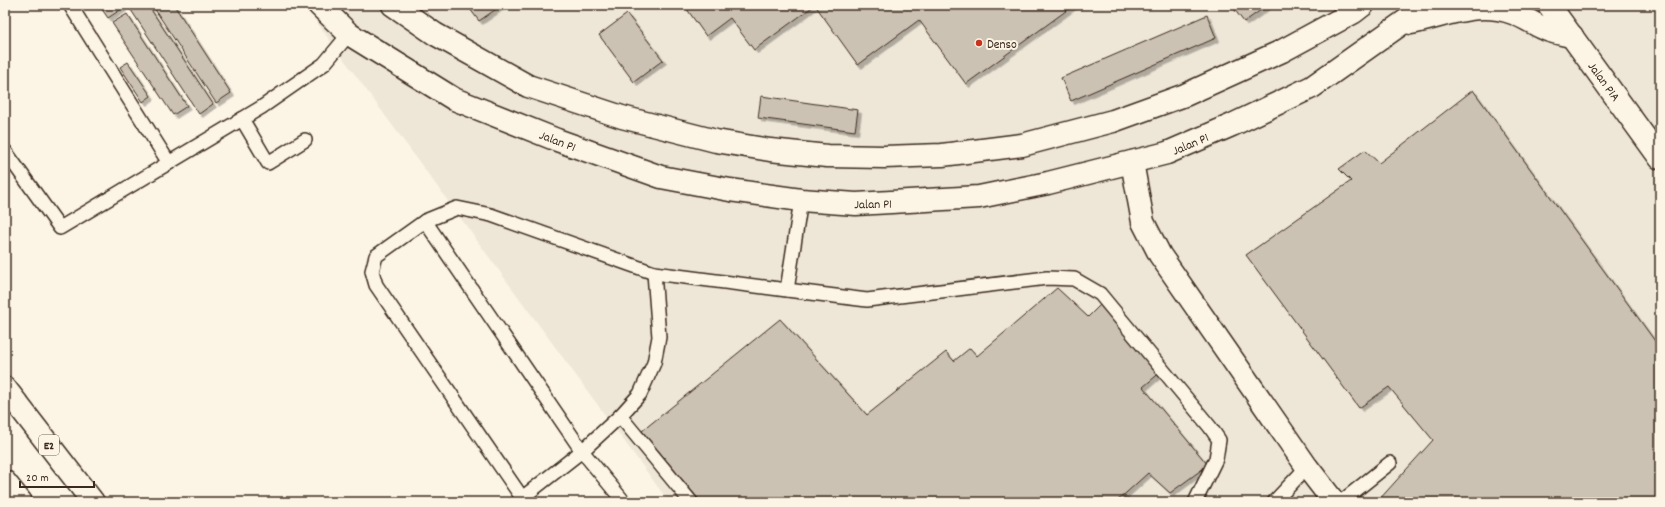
<svg xmlns="http://www.w3.org/2000/svg" width="1665" height="507" viewBox="0 0 1665 507" font-family="Dekko,sans-serif">
  <style>
    .built { fill: #eee6d6 }
    .building { fill: #ccc2b3; stroke: #3b2a1e; filter: url(#shadow) }
    .lines { fill: none; stroke-linecap: round; stroke-linejoin: round }
    .service-casing { stroke: #3b2a1e; stroke-width: 16 }
    .minor-casing { stroke: #3b2a1e; stroke-width: 25 }
    .secondary-casing { stroke: #3b2a1e; stroke-width: 25 }
    .motorway-casing { stroke: #3b2a1e; stroke-width: 25 }
    .service { stroke: #fcf5e5; stroke-width: 13 }
    .minor { stroke: #fcf5e5; stroke-width: 22 }
    .secondary { stroke: #fcf5e5; stroke-width: 22 }
    .motorway { stroke: #fcf5e5; stroke-width: 22 }
    .poi-dot { fill: #c8321e; stroke: #fcf5e5; stroke-width: 1.5 }
    .labels { text-anchor: middle; stroke-width: 4; stroke-linejoin: round; paint-order: stroke }
    .shield { fill: #fcf5e5; stroke: #75675a; stroke-width: 1 }
    .shield-label { font-size: 12px; font-weight: bold; fill: #3b2a1e }
    .poi-label { font-size: 13px; fill: #3b2a1e; stroke: #fcf5e5; text-anchor: start }
    .street-label { font-size: 13px; fill: #3b2a1e; stroke: #fcf5e5 }
  </style>
  <defs>
    <filter id="shadow"><feDropShadow dx="3.5" dy="3.5" stdDeviation="0" flood-color="#0004"/></filter>
  </defs>
  <rect width="100%" height="100%" fill="#fcf5e5"/>
  <filter id="ink" filterUnits="userSpaceOnUse"><feTurbulence type="fractalNoise" baseFrequency=".025" numOctaves="2"/><feDisplacementMap in="SourceGraphic" scale="8" xChannelSelector="R" yChannelSelector="G"/><feConvolveMatrix kernelMatrix="1 2 1 2 8 2 1 2 1" color-interpolation-filters="sRGB"/></filter>
  <g filter="url(#ink)">
    <!-- built -->
    <path class="built" d="M304,5h1356v497h-991z"/>
    <!-- building -->
    <g class="building">
      <path d="M99,5h22l2,3 -15,10z"/>
      <path d="M139,5h9l65,99 -14,10 -68,-104z"/>
      <path d="M152,5h22l57,88 -15,10z"/>
      <path d="M467,5h35l-23,16z"/>
      <path d="M684,5h390l-108,79 -47,-64 -61,45 -43,-60 -61,45 -24,-32 -24,18z"/>
      <path d="M1231,5h37l-24,17z"/>
      <path d="M127,14l60,92 -14,9 -61,-92z"/>
      <path d="M627,14l36,46 -29,22 -35,-47z"/>
      <path d="M1207,15l9,23 -145,63 -10,-23z"/>
      <path d="M128,62l23,34 -8,6 -23,-35z"/>
      <path d="M1473,90l187,258v150l-5,4h-278l56,-62 -44,-53 -30,21 -113,-153 105,-74 -12,-12 26,-19 14,13z"/>
      <path d="M761,96l97,14 -3,21 -97,-13z"/>
      <path d="M1057,288l31,29 14,-14 60,68 -19,16 65,78 -38,28 -22,-20 -32,29h-415l-59,-71 138,-112 87,96 79,-63 8,9 16,-13 7,8z"/>
    </g>
    <g class="lines">
      <defs>
        <g id="service">
          <path d="M70,5l99,158"/>
          <path d="M242,119l26,44 37,-23"/>
          <path d="M5,151l55,77 202,-121 62,-43 25,-30"/>
          <path d="M425,221l157,230 42,51"/>
          <path d="M787,290l80,10 180,-22 27,1 26,15 110,133 9,13 -3,19 -21,43"/>
          <path d="M620,416l71,86"/>
          <path d="M522,498l60,-47 38,-35 20,-22 14,-31 5,-26 -5,-64"/>
          <path d="M525,502l-149,-217 -4,-14 4,-15 49,-35 32,-13 34,7 163,58 133,17 14,-90"/>
          <path d="M1274,502l33,-35"/>
          <path d="M1341,502l49,-39"/>
        </g>
        <path id="minor" d="M1132,162l11,60 17,33 147,212 27,35"/>
        <g id="secondary">
          <path d="M319,5l30,29 105,65 103,41 104,37 69,13 71,10 55,4 123,-7 69,-14 119,-30 65,-28 80,-38 116,-82"/>
          <path d="M393,5l42,29 93,52 94,31 94,24 54,9 57,6 57,1 58,-2 80,-10 91,-24 72,-26 97,-44 72,-39 9,-7"/>
          <path d="M1549,5l111,153"/>
          <path d="M1411,23c35,-7 65,-23 102,-10 11,4 19,10 30,15 8,5 20,6 29,8"/>
        </g>
        <g id="motorway">
          <path d="M5,388l88,114"/>
          <path d="M5,482l16,20"/>
        </g>
      </defs>
      <!-- service casing -->
      <use href="#service" class="service-casing"/>
      <!-- minor casing -->
      <use href="#minor" class="minor-casing"/>
      <!-- secondary casing -->
      <use href="#secondary" class="secondary-casing"/>
      <!-- motorway casing -->
      <use href="#motorway" class="motorway-casing"/>
      <!-- service -->
      <use href="#service" class="service"/>
      <!-- minor -->
      <use href="#minor" class="minor"/>
      <!-- secondary -->
      <use href="#secondary" class="secondary"/>
      <!-- motorway -->
      <use href="#motorway" class="motorway"/>
    </g>
  </g>
  <!-- markers -->
  <circle class="poi-dot" cx="979" cy="43" r="4"/>
  <g class="labels">
    <!-- shield labels -->
    <rect class="shield" x="39" y="435" width="20" height="20" rx="3"/>
    <g class="shield-label">
      <text x="49" y="449">E2</text>
    </g>
    <!-- poi labels -->
    <g class="poi-label">
      <text x="987" y="48">Denso</text>
    </g>
    <!-- street labels -->
    <g class="street-label">
      <text transform="translate(1605 81) rotate(54)" y="5">Jalan P1A</text>
      <text transform="translate(558 140) rotate(21)" y="5">Jalan P1</text>
      <text transform="translate(1190 143) rotate(-23)" y="5">Jalan P1</text>
      <text transform="translate(873 203) rotate(-1)" y="5">Jalan P1</text>
    </g>
  </g>
  <!-- margin -->
  <rect width="1665" height="507" fill="none" stroke="#fcf5e5" stroke-width="20"/>
  <rect x="10" y="10" width="1645" height="487" fill="none" stroke="#3b2a1e" stroke-width="1.5" filter="url(#ink)"/>
  <!-- scale -->
  <path d="M20 481v6h74v-6" fill="none" stroke="#3b2a1e" stroke-width="2"/>
  <text x="26" y="481" font-size="12" fill="#3b2a1e" stroke="#fcf5e5" stroke-width="3" paint-order="stroke">20 m</text>
</svg>
